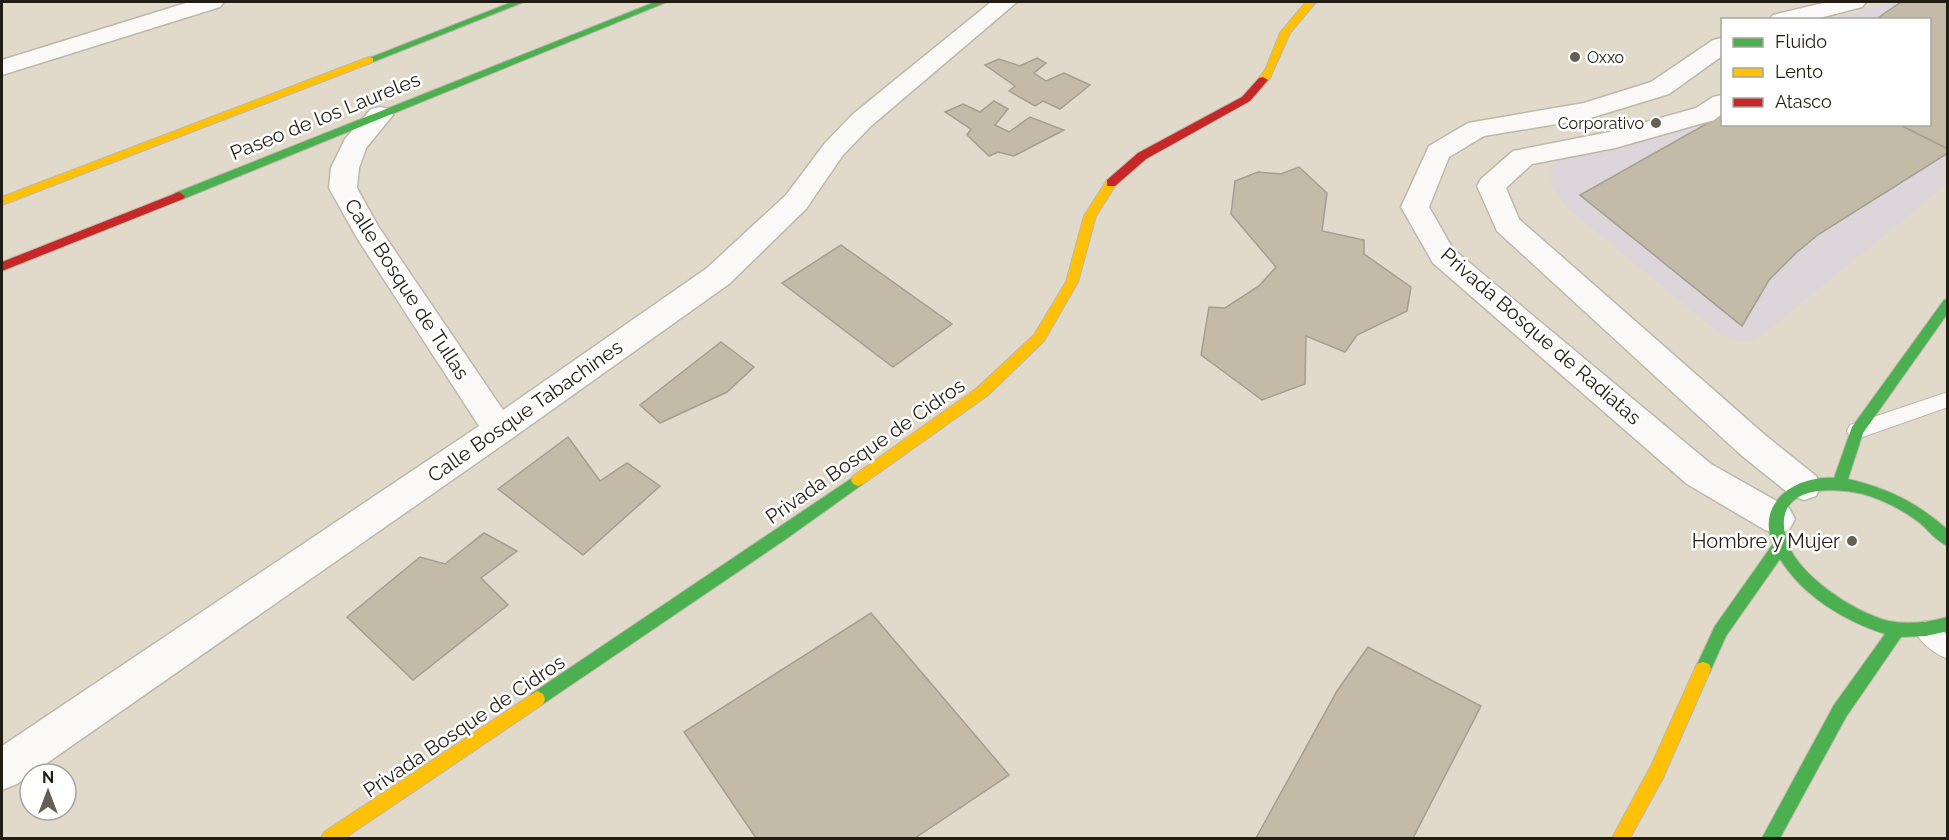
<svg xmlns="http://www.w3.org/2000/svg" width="1949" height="840" viewBox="0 0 1949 840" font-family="Raleway,sans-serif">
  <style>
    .commercial { fill: #dcd5da }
    .building { fill: #c3baa7; stroke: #a49e92; stroke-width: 1.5 }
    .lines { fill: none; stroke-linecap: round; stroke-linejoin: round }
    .lane-casing { stroke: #bdb8ab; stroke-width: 2 }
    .street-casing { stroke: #bdb8ab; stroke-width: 3 }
    .fast-casing { stroke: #bdb8ab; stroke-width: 2 }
    .slow-casing { stroke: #bdb8ab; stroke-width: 2 }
    .jam-casing { stroke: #bdb8ab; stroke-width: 2 }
    .lane { fill: #faf9f7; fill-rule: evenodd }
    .street { fill: #faf9f7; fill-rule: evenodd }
    .fast { fill: #4caf50; fill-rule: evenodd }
    .slow { fill: #ffc107; fill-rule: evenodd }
    .jam { fill: #c62828; fill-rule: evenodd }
    .poi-dot { fill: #645f52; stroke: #fff; stroke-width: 2 }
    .labels { text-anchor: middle; stroke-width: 5; stroke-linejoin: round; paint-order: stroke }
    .far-poi-label { font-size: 16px; fill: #211d12; stroke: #fff; text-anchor: start }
    .street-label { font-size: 20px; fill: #211d12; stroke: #fff }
    .poi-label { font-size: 20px; fill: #211d12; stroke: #fff; text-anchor: end }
  </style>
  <rect width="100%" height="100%" fill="#e1daca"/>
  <!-- commercial -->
  <path class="commercial" d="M1891,2h56v182l-191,156 -16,2 -17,-6 -156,-128 -16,-22 -1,-18 14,-14 61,-9 30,-8 36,-10 31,-16v13h208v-104l-100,-1z"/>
  <!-- building -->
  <g class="building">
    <path d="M1901,2h47v147l-50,-25h32v-104h-55z"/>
    <path d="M1037,58l9,5 -12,10 12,8 18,-8 26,12 -30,24 -17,-8 -8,5 -26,-15 6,-5 -30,-21 14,-6 21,7z"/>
    <path d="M994,101l14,8 -13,16 14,7 21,-15 34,13 -50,26 -16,-4 -9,4 -22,-21 4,-6 -26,-17 18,-8 17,8z"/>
    <path d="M1722,115v9h176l50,25v4l-129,81 -23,19 -27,27 -27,46 -162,-131z"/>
    <path d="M1299,167l28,26 -5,38 42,9v14l47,33 -4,24 -50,24 -12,17 -39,-16 -1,48 -43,16 -61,-45 8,-48 16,1 34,-22 17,-19 -45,-53 4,-33 23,-9 23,2z"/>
    <path d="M841,245l111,79 -59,43 -111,-84z"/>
    <path d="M721,342l33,25 -27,25 -67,31 -20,-18z"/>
    <path d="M568,437l32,44 27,-18 33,23 -77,69 -85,-66z"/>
    <path d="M484,533l33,18 -36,27 27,27 -95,75 -66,-63 73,-60 25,7z"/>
    <path d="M871,613l138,162 -94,63h-159l-72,-106z"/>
    <path d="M1368,647l113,59 -68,132h-157l81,-147z"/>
  </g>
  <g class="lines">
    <defs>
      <g id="lane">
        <path d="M1948,392v15l-91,32 -7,-2 -3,-6 3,-6z"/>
        <path d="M1926,621l22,14v24c-13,-5 -28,-16 -33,-28l3,-7z"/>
      </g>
      <g id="street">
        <path d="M189,2h35l-4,5 -218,68v-15z"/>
        <path d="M991,2h26l-146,124 -28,29 -37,54 -77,75 -218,155 -494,345 -15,6v-44l477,-320 -122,-188 -28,-50 2,-20 14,-29 26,-30 9,-2 9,2 4,6 -27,33 -7,20 -2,20 21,38 125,184 204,-142 79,-73 39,-52 28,-29z"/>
        <path d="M1827,2h39l-4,5 -50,13h-43l4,-5z"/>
        <path d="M1722,38v18l-53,38 -82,25 -103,17 -35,21 -20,50 24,42 258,215 78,44 6,11 -6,11 -12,4 -12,-4 -78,-46 -254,-221 -32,-56 28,-61 39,-23 116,-20 67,-21 62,-42z"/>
        <path d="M1722,95v19l-8,6 -99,28 -83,16 -26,24 13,31 246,216 51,41 5,10 -5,10 -12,4 -12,-4 -51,-41 -244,-224 -20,-45 4,-7 32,-28 101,-20 82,-23 17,-11z"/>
      </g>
      <g id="fast">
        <path d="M512,2h12l-151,60h-8l-1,-2z"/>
        <path d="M655,2h12l-484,197h-8l-2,-3 2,-3z"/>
        <path d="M1948,299v14l-85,120 -15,46c39,9 70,24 100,51v16c-11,-4 -20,-16 -28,-23 -17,-13 -36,-23 -57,-29 -34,-8 -91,-8 -77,44 9,36 69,75 103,83 19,4 40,1 59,-4v14l-22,5 -25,1 -55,80 -66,121h-18l72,-133 51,-71c-41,-13 -82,-38 -105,-75l-54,77 -17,38 -6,2 -6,-2 -2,-5 20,-43 58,-82c-18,-42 24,-69 61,-66l18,-51 92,-127z"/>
        <path d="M858,474l5,2 2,4 -2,4 -77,55 -243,165 -6,3 -6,-3 -2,-5 2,-5z"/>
      </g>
      <g id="slow">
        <path d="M1306,2h10l-26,31 -20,45 -3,4h-8l-1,-2 8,-12 14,-35z"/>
        <path d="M369,57l4,1v4l-371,143v-8z"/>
        <path d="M1111,179l6,4 -21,33 -18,66 -34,59 -57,55 -124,88 -5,2 -5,-2 -2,-4 2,-4 124,-88 57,-53 32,-53 18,-66 23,-36z"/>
        <path d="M1703,662l6,2 2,5 -48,109 -33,60h-18l39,-72 46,-102z"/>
        <path d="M537,691l6,3 2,5 -2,5 -198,134h-24l3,-6z"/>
      </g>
      <g id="jam">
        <path d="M1263,77l5,3 -18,21 -104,58 -31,27h-8v-6l31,-27 104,-56 17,-19z"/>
        <path d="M179,192l6,4 -2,3 -181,72v-9z"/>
      </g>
    </defs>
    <!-- lane casing -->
    <use href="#lane" class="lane-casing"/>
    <!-- street casing -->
    <use href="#street" class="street-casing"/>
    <!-- fast casing -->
    <use href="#fast" class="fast-casing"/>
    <!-- slow casing -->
    <use href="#slow" class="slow-casing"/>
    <!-- jam casing -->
    <use href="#jam" class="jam-casing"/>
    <!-- lane -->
    <use href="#lane" class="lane"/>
    <!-- street -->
    <use href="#street" class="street"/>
    <!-- fast -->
    <use href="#fast" class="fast"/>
    <!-- slow -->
    <use href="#slow" class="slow"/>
    <!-- jam -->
    <use href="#jam" class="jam"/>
  </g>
  <!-- markers -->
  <g class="poi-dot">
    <circle cx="1575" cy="57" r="6"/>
    <circle cx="1656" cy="123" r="6"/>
    <circle cx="1852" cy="541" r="6"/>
  </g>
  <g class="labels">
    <!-- far-poi labels -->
    <g class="far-poi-label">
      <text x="1587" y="63">Oxxo</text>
      <text x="1644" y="129" text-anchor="end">Corporativo</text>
    </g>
    <!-- street labels -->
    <g class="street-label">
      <text transform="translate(325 116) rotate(-22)" y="7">Paseo de los Laureles</text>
      <text transform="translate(407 289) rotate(57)" y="7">Calle Bosque de Tullas</text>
      <text transform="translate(1541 336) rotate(41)" y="7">Privada Bosque de Radiatas</text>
      <text transform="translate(525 411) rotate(-35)" y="7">Calle Bosque Tabachines</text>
      <text transform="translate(865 451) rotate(-35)" y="7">Privada Bosque de Cidros</text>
      <text transform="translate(464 726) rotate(-34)" y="7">Privada Bosque de Cidros</text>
    </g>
    <!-- poi labels -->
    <g class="poi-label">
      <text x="1840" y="548">Hombre y Mujer</text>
    </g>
  </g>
  <!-- border -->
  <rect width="1949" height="840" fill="none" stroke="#211d12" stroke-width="6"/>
  <!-- legend -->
  <rect x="1721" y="18" width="210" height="108" fill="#ffffff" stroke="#a6a5a0" stroke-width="1.5"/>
  <rect x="1733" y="38" width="30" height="9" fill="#4caf50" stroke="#a6a5a0" stroke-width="1.5"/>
  <text x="1775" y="48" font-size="18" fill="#211d12">Fluido</text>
  <rect x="1733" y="68" width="30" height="9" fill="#ffc107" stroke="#a6a5a0" stroke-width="1.5"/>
  <text x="1775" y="78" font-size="18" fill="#211d12">Lento</text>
  <rect x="1733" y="98" width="30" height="9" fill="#c62828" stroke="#a6a5a0" stroke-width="1.5"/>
  <text x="1775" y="108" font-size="18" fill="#211d12">Atasco</text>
  <!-- north arrow -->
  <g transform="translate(48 792)"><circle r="28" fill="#ffffff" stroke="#a6a5a0" stroke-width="1.5"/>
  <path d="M0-4.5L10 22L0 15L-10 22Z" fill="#645f52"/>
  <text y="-9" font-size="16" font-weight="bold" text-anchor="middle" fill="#211d12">N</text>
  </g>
</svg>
